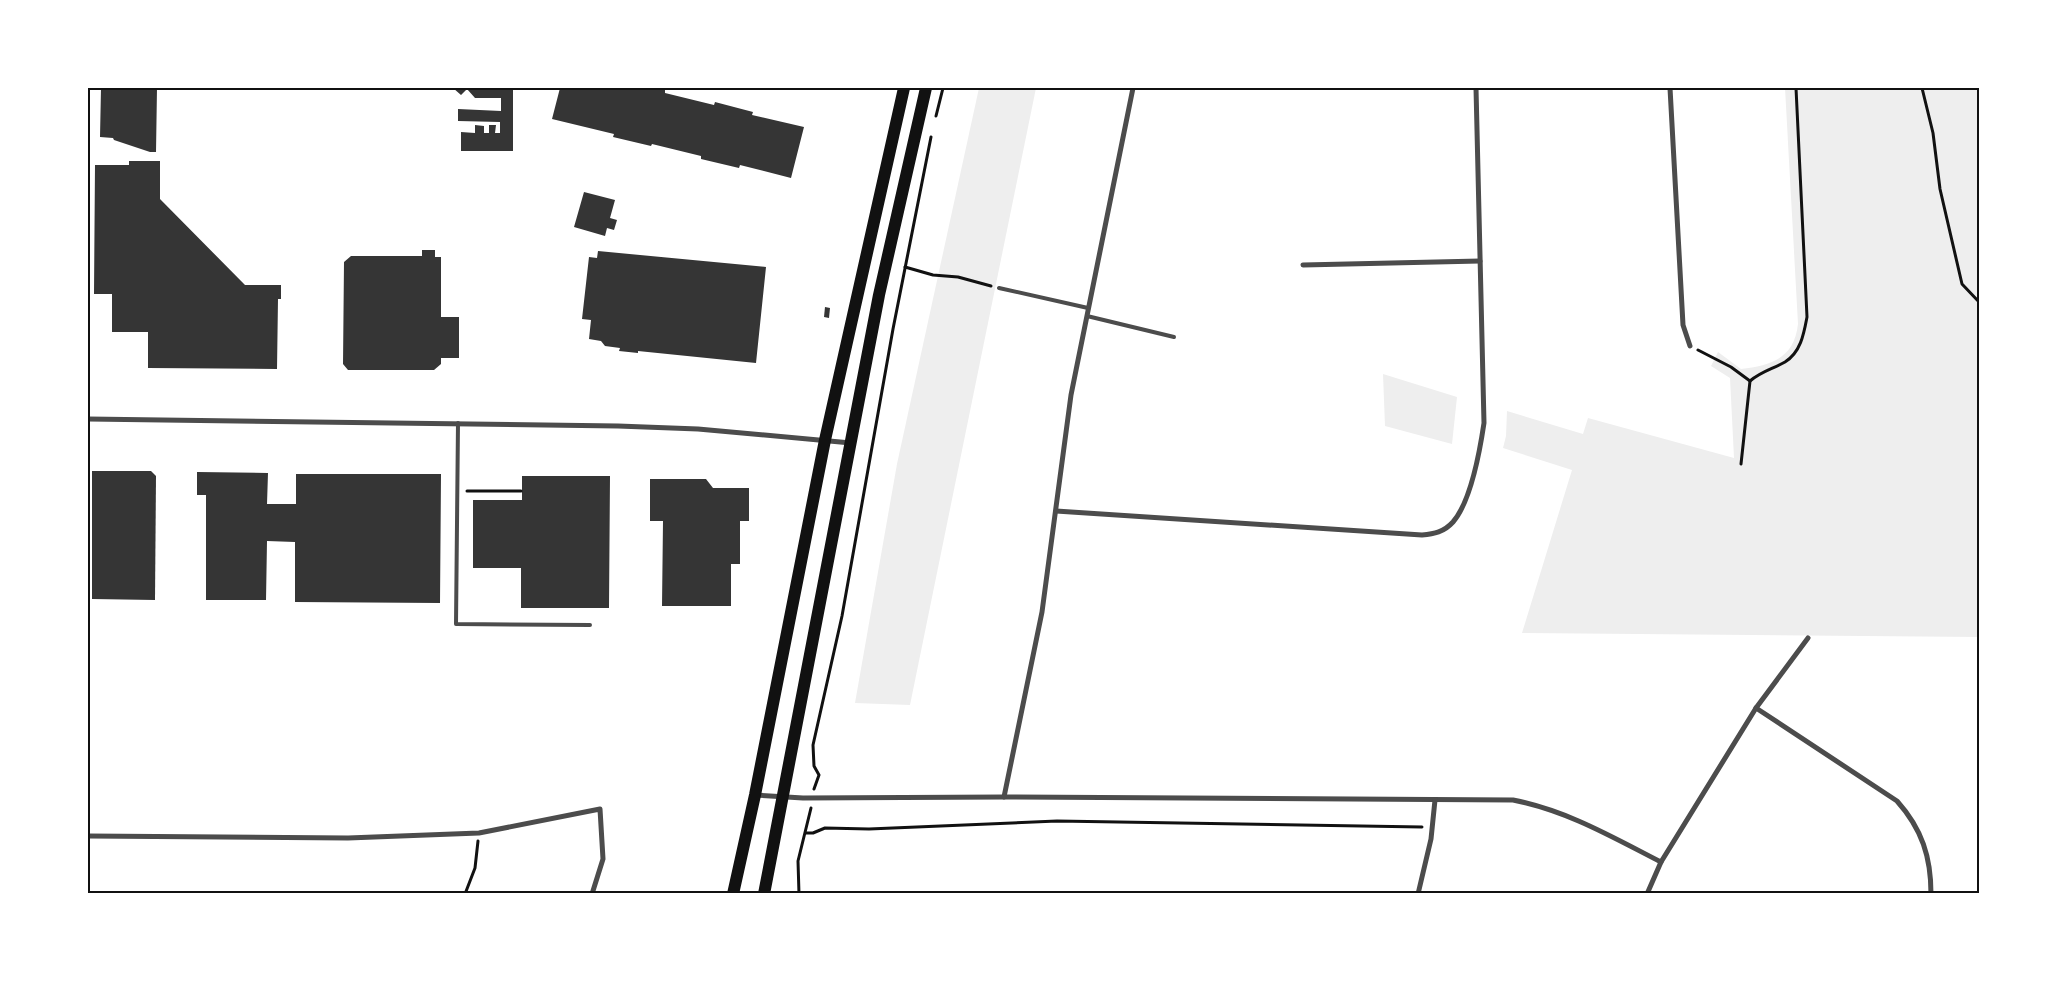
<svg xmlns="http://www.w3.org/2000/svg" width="2067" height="981" viewBox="0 0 2067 981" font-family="'Alegreya Sans',sans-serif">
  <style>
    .green { fill: #eee }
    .building { fill: #353535 }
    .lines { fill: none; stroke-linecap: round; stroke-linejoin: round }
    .path { stroke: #111; stroke-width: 3 }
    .service { stroke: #4c4c4c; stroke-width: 4 }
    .minor { stroke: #4c4c4c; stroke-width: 5 }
    .primary { stroke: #111; stroke-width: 12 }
    .neatline { fill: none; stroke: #111; stroke-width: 2 }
  </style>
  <rect width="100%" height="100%" fill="#fff"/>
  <!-- green -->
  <g class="green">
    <path d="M979,88h57l-126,617 -55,-2 42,-239z"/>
    <path d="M1785,88h194v549l-457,-4 50,-163 -69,-22 3,-12 1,-25 76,23 5,-16 146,40 -4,-80 -19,-12 7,-14 23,17c30,-4 53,-10 57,-45z"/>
    <path d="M1383,374l74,23 -5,47 -67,-18z"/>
  </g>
  <!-- building -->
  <g class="building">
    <rect x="88" y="88" width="1" height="15"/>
    <path d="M101,88h56l-1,64h-6l-36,-12 -1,-2 -13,-1z"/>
    <path d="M453,88h60v63h-52v-19l14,1v-8l9,1v7h5v-8h7l-1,8h5v-11l-42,-1v-12l43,2v-13h-26l-8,-9 -6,6z"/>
    <path d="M560,88h96l9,2v3l49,12 1,-3 38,10 -1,3 52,12 -13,51 -51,-13 -1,3 -38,-9v-3l-49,-12 -1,2 -38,-9 1,-3 -62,-15z"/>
    <path d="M129,161h31v38l85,86h36v14h-3l-1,70 -129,-1v-36h-36v-38h-18l1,-129h34z"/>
    <path d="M584,192l31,8 -5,18 7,2 -3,10 -7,-2 -2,8 -31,-9z"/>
    <path d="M422,250h13v7h6v60h18v41h-18v6l-7,6h-86l-5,-6 1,-102 7,-6h71z"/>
    <path d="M598,251l168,16 -10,96 -118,-12v2l-19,-2 1,-3 -15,-2 -4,-5 -12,-2 2,-19 -9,-1 7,-62 8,1z"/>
    <path d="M825,307l5,1 -1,10 -5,-1z"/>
    <path d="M88,469h2l-1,128h-1z"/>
    <path d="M92,471h59l5,5 -1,124 -63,-1z"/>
    <path d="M197,472l71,1 -1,31h29v-30h145l-1,129 -145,-1v-60l-28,-1 -1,59h-60v-105h-9z"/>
    <path d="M522,476h88l-1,132h-88v-40h-48v-68h49z"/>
    <path d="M650,479h56l7,9h36v33h-9v43h-9v42h-69l1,-85h-13z"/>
  </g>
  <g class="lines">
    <!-- path -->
    <g class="path">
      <path d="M1922,88l11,45 7,56 22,95 18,19"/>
      <path d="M936,116l7,-28"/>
      <path d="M905,267l28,8 25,2 33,9"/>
      <path d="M1698,350l33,17 19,14c12,-10 23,-12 35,-19 16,-10 19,-29 22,-45l-11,-229"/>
      <path d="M1741,464l9,-83"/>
      <path d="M467,491h54"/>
      <path d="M814,789l5,-14 -5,-9 -1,-21 29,-129 51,-287 38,-192"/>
      <path d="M806,833h7l12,-5 44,1 188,-8 365,6"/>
      <path d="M465,894l10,-26 3,-27"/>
      <path d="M799,894l-1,-33 13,-53"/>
    </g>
    <!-- service -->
    <g class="service">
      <path d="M999,288l89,20"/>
      <path d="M1087,316l87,21"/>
      <path d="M458,423l-2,201 134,1"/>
    </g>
    <!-- minor -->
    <g class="minor">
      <path d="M1670,88l13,237 7,21"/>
      <path d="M1303,265l177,-4"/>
      <path d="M88,419l530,7 80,3 153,14"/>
      <path d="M1056,511l366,24c12,-1 22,-3 31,-13 18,-21 27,-72 31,-99l-8,-335"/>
      <path d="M1756,708l141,93c25,28 34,56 34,93"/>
      <path d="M755,795l48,3 201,-1 509,3c55,11 99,37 148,62"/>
      <path d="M1004,797l38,-185 29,-217 62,-307"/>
      <path d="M88,836l260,2 131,-5 121,-24 3,50 -11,35"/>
      <path d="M1418,894l13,-55 4,-39"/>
      <path d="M1647,894l14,-32 95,-154 52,-70"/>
    </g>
    <!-- primary -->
    <g class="primary">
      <path d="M733,894l22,-99 70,-355 79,-352"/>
      <path d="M764,894l115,-599 47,-207"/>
    </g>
  </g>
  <!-- border -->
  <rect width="2067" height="981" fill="none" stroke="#ffffff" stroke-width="178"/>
  <rect x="89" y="89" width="1889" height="803" class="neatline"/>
</svg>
